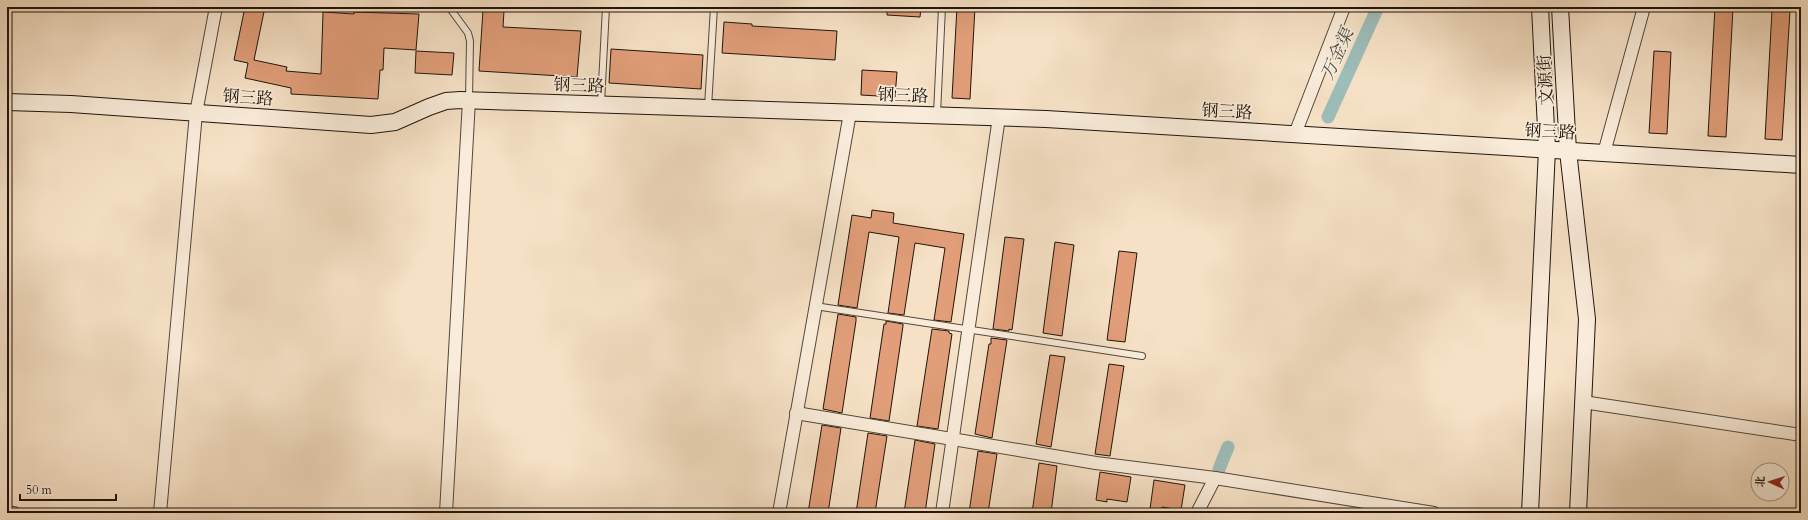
<svg xmlns="http://www.w3.org/2000/svg" width="1808" height="520" viewBox="0 0 1808 520" font-family="Cardo,'Noto Serif SC',serif">
  <style>
    .lines { fill: none; stroke-linecap: round; stroke-linejoin: round }
    .canal { stroke: #9dbdb8; stroke-width: 13 }
    .building { fill: #e19e79; stroke: #1e150c }
    .lane-casing { stroke: #54483a; stroke-width: 8 }
    .street-casing { stroke: #54483a; stroke-width: 14 }
    .secondary-casing { stroke: #1e150c; stroke-width: 18 }
    .lane { stroke: #f9ecda; stroke-width: 6 }
    .street { stroke: #f9ecda; stroke-width: 12 }
    .secondary { stroke: #f9ecda; stroke-width: 16 }
    .labels { text-anchor: middle; stroke-width: 3.5; stroke-linejoin: round; paint-order: stroke }
    .street-label { font-size: 17px; fill: #1e150c; stroke: #f9ecda }
    .water-label { font-size: 18px; font-style: italic; fill: #4a5048; stroke: #f9ecda }
  </style>
  <rect width="100%" height="100%" fill="#f6e1c6"/>
  <filter id="stains"><feTurbulence type="fractalNoise" baseFrequency=".005" numOctaves="4"/><feColorMatrix values="0 0 0 0 .2 0 0 0 0 .09 0 0 0 0 .02 0 0 0 .5 -.17"/></filter>
  <radialGradient id="worn" r=".72"><stop offset=".6" stop-color="#630" stop-opacity="0"/><stop offset="1" stop-color="#630" stop-opacity=".3"/></radialGradient>
  <g class="lines">
    <!-- canal -->
    <g class="canal">
      <path d="M1328,117l50,-110"/>
      <path d="M1219,469l9,-22"/>
    </g>
  </g>
  <!-- building -->
  <g class="building">
    <path d="M245,7h20l-11,53 33,7 -1,4 35,3 2,-62 31,2v-2l65,2 -3,36 -32,-2 -1,22h-3l-2,29 -87,-5v-6l-46,-10 3,-15 -14,-3z"/>
    <path d="M887,7h34l-1,10 -33,-2z"/>
    <path d="M957,7h18l-5,92 -18,-1z"/>
    <path d="M1715,7l18,1 -7,129 -18,-1z"/>
    <path d="M483,10l21,1 -1,16 78,4 -4,46 -98,-6z"/>
    <path d="M1772,10l18,1 -8,129 -17,-1z"/>
    <path d="M724,22l28,2v2l85,5 -2,29 -113,-7z"/>
    <path d="M611,49l92,6 -2,34 -92,-6z"/>
    <path d="M416,51l38,2 -2,22 -37,-2z"/>
    <path d="M1654,51l17,1 -4,82 -18,-1z"/>
    <path d="M862,70l35,2 -2,25 -34,-2z"/>
    <path d="M872,210l22,3 -1,10 71,11 -13,88 -17,-2 11,-72 -30,-5 -11,72 -16,-2 11,-76 -30,-5 -12,76 -19,-3 14,-90 19,3z"/>
    <path d="M1005,237l19,2 -12,91 -3,-1v2l-16,-2z"/>
    <path d="M1055,242l19,3 -12,91 -19,-3z"/>
    <path d="M1119,251l18,2 -12,89 -18,-2z"/>
    <path d="M838,314l18,3v4l-14,92 -19,-4z"/>
    <path d="M886,321l17,3v2l-14,95 -19,-3 14,-94h2z"/>
    <path d="M932,329l17,2v2l3,1 -14,95 -21,-3z"/>
    <path d="M991,338l16,2 -15,98 -17,-4 14,-90h2z"/>
    <path d="M1050,355l15,2 -14,90 -15,-3z"/>
    <path d="M1109,364l15,2 -14,90 -15,-2z"/>
    <path d="M822,425l19,3 -13,85h-20z"/>
    <path d="M868,433l19,3 -12,77h-19z"/>
    <path d="M915,440l20,4 -10,69h-21z"/>
    <path d="M978,451l19,3 -9,59h-19z"/>
    <path d="M1039,463l18,3 -6,47h-19z"/>
    <path d="M1100,472l31,5 -4,25 -20,-3v3l-11,-2z"/>
    <path d="M1154,480l31,5 -4,25 -19,-3 -1,3 -11,-1z"/>
  </g>
  <g class="lines">
    <defs>
      <g id="lane">
        <path d="M449,7l19,26 2,8 -1,58"/>
        <path d="M601,103l5,-96"/>
        <path d="M708,107l6,-100"/>
        <path d="M937,114l5,-107"/>
        <path d="M815,306l327,50"/>
      </g>
      <g id="street">
        <path d="M1295,134l49,-127"/>
        <path d="M1604,153l40,-146"/>
        <path d="M1583,402l218,33"/>
        <path d="M796,413l300,50 119,15 219,35"/>
        <path d="M7,513h7"/>
        <path d="M160,513l36,-400 20,-106"/>
        <path d="M446,513l23,-413"/>
        <path d="M779,513l71,-400"/>
        <path d="M942,513l57,-396"/>
        <path d="M1197,513l18,-35"/>
      </g>
      <g id="secondary">
        <path d="M1560,7l8,144 19,168 -9,194"/>
        <path d="M7,102l64,2 300,21 24,-3 34,-15 17,-6 14,-1 586,19 755,46"/>
        <path d="M1530,513l17,-364 -7,-142"/>
      </g>
    </defs>
    <!-- lane casing -->
    <use href="#lane" class="lane-casing"/>
    <!-- street casing -->
    <use href="#street" class="street-casing"/>
    <!-- secondary casing -->
    <use href="#secondary" class="secondary-casing"/>
    <!-- lane -->
    <use href="#lane" class="lane"/>
    <!-- street -->
    <use href="#street" class="street"/>
    <!-- secondary -->
    <use href="#secondary" class="secondary"/>
  </g>
  <g class="labels">
    <!-- street labels -->
    <g class="street-label">
      <text transform="translate(1545 80) rotate(-93)" y="6">文源街</text>
      <text transform="translate(579 85) rotate(2)" y="6">钢三路</text>
      <text transform="translate(903 95) rotate(2)" y="6">钢三路</text>
      <text transform="translate(248 97) rotate(4)" y="6">钢三路</text>
      <text transform="translate(1227 111) rotate(3)" y="6">钢三路</text>
      <text transform="translate(1550 131) rotate(3)" y="6">钢三路</text>
    </g>
    <!-- water labels -->
    <g class="water-label">
      <text transform="translate(1337 54) rotate(-66)" y="6">万金渠</text>
    </g>
  </g>
  <!-- margin -->
  <rect width="1808" height="520" fill="none" stroke="#f6e1c6" stroke-width="24"/>
  <rect x="8" y="8" width="1792" height="504" fill="none" stroke="#1e150c" stroke-width="2"/>
  <rect x="12" y="12" width="1784" height="496" fill="none" stroke="#1e150c"/>
  <!-- north arrow -->
  <g transform="translate(1770 482) rotate(273)"><circle r="19" fill="#f9ecda" stroke="#a19688"/>
  <path d="M0-3L7 15L0 10L-7 15Z" fill="#8f2418"/>
  <text y="-6" font-size="11" font-weight="bold" text-anchor="middle" fill="#1e150c">北</text>
  </g>
  <!-- scale -->
  <path d="M20 494v6h96v-6" fill="none" stroke="#1e150c" stroke-width="2"/>
  <text x="26" y="494" font-size="12" fill="#1e150c" stroke="#f9ecda" stroke-width="3" paint-order="stroke">50 m</text>
  <rect width="100%" height="100%" filter="url(#stains)"/>
  <rect width="100%" height="100%" fill="url(#worn)"/>
</svg>
